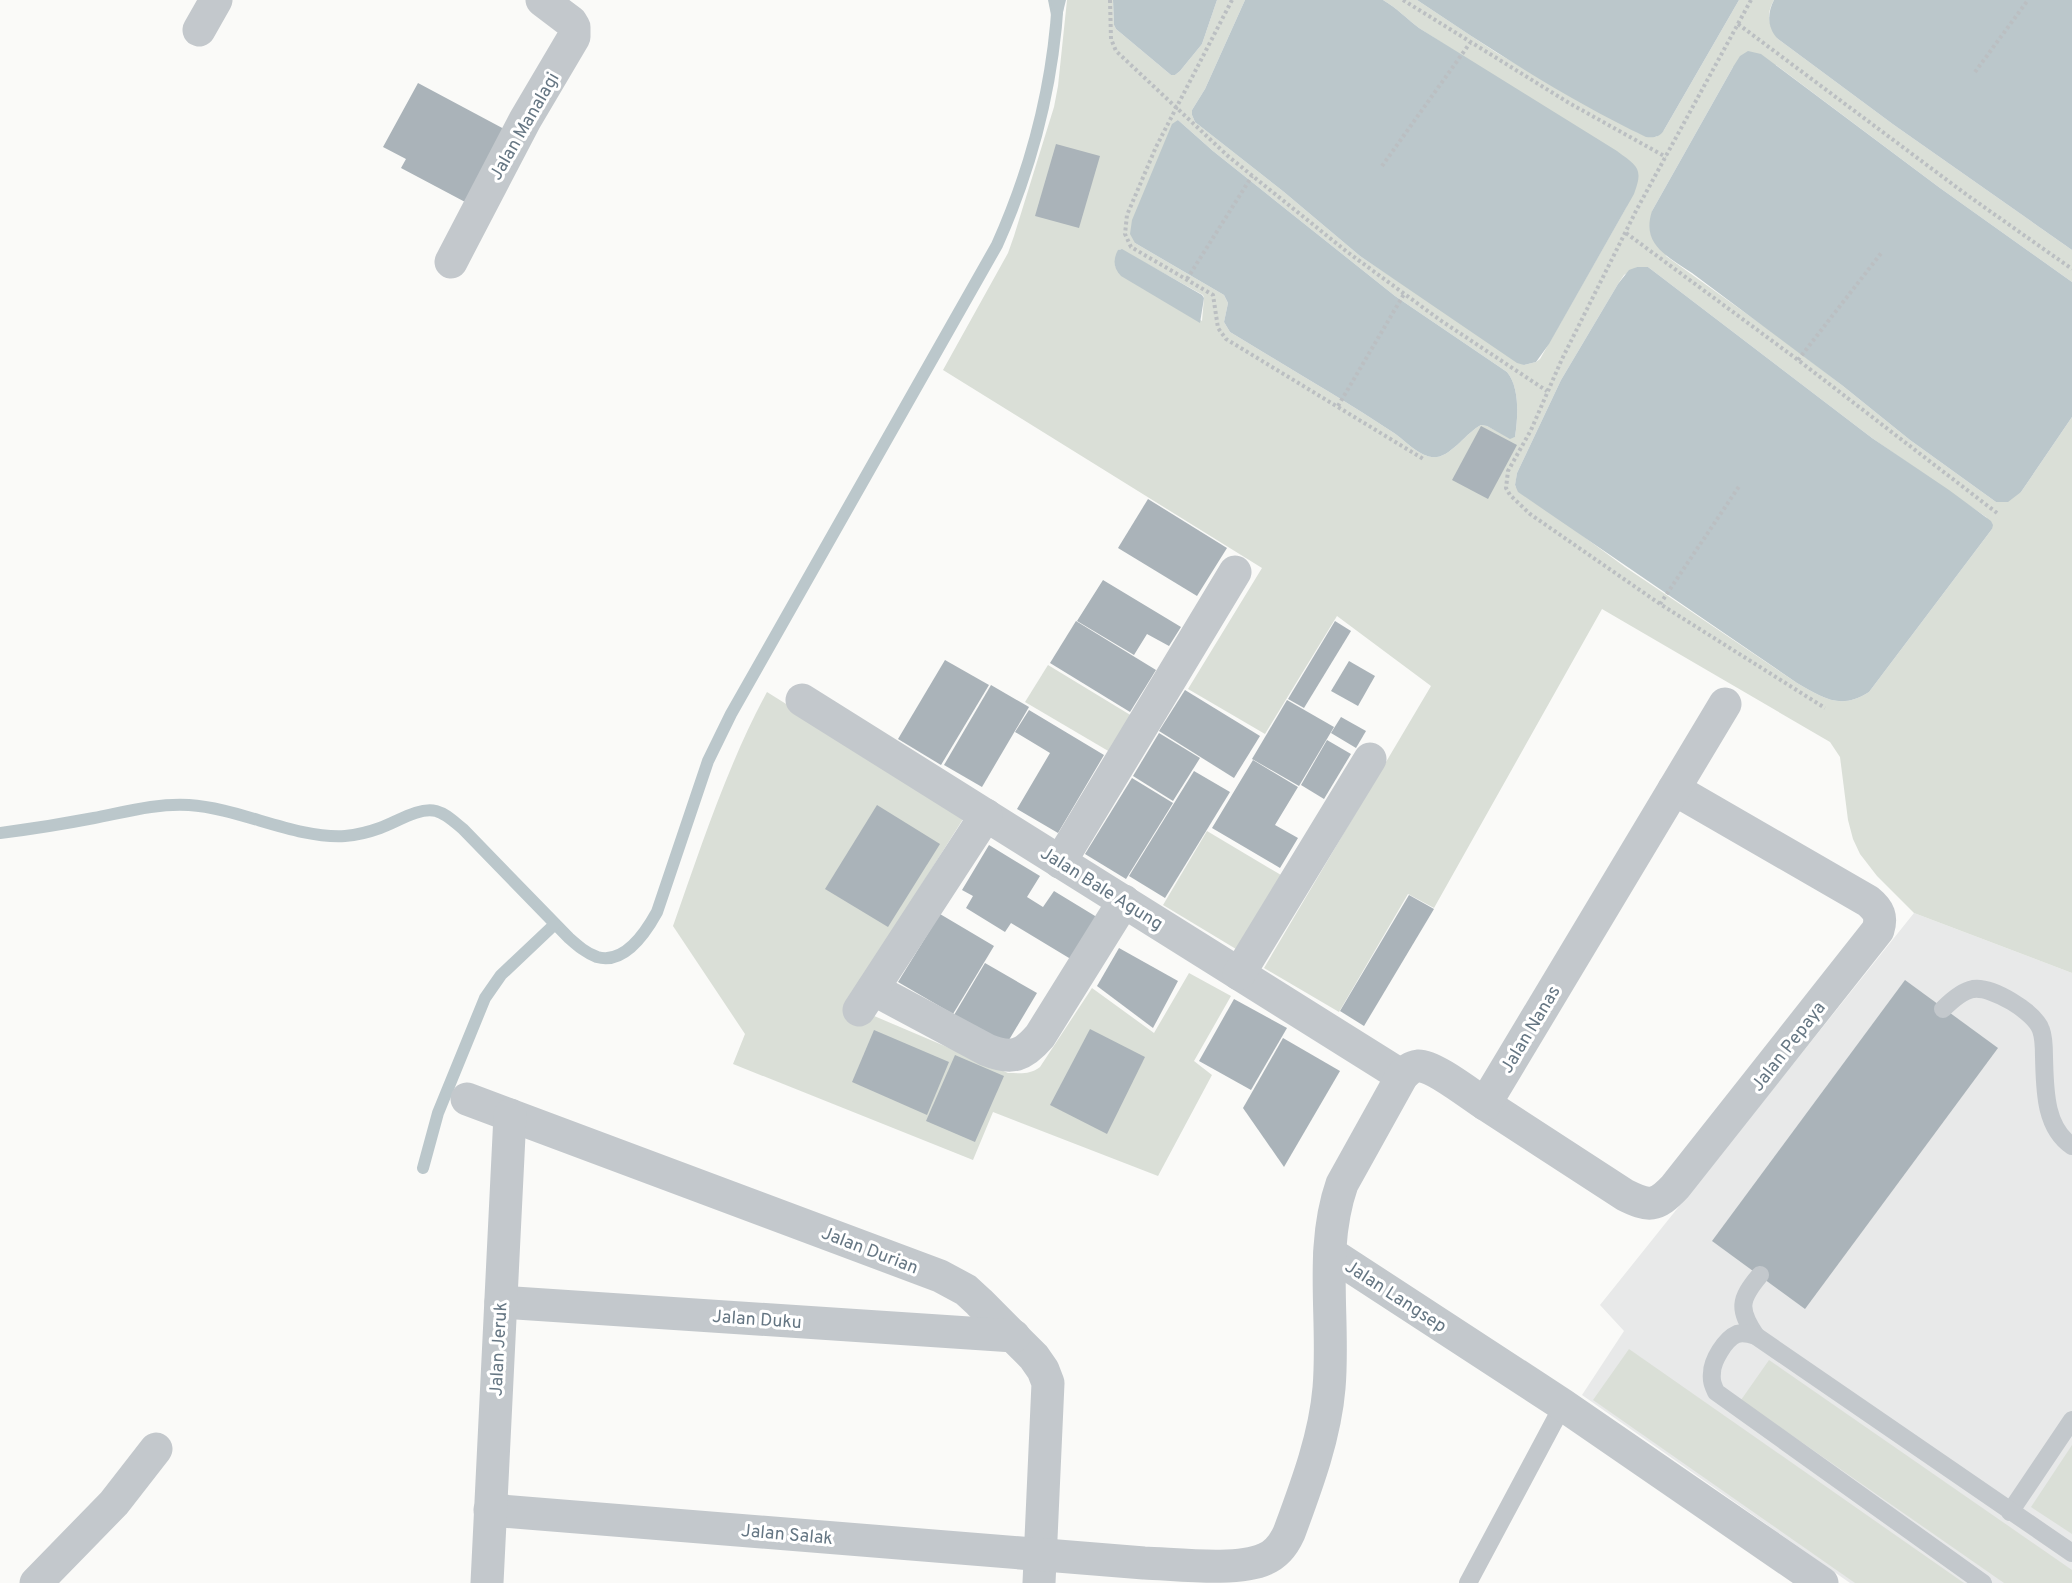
<svg xmlns="http://www.w3.org/2000/svg" width="2072" height="1583" viewBox="0 0 2072 1583" font-family="Overpass,sans-serif">
  <style>
    .built { fill: #e8e9e9 }
    .green { fill: #dadfd7; fill-rule: evenodd }
    .water { fill: #bbc7cb }
    .lines { fill: none; stroke-linecap: round; stroke-linejoin: round }
    .stream { stroke: #bbc7cb; stroke-width: 12 }
    .building { fill: #aab3b9 }
    .path { stroke: #bbbfc2; stroke-width: 4; stroke-dasharray: 3 3; stroke-linecap: butt }
    .lane { stroke: #c3c8cc; stroke-width: 18 }
    .street { stroke: #c3c8cc; stroke-width: 33 }
    .labels { text-anchor: middle; stroke-width: 6; stroke-linejoin: round; paint-order: stroke }
    .street-label { font-size: 18px; fill: #657683; stroke: #fff }
  </style>
  <rect width="100%" height="100%" fill="#fafaf8"/>
  <!-- built -->
  <path class="built" d="M1914,913l158,60v610h-222l-268,-188 42,-64 -24,-26z"/>
  <!-- green -->
  <g class="green">
    <path d="M1067,0h46l1,25 2,4 55,46h4l5,-4 22,-27 15,-44h28l-40,89 -13,21v5l3,7 89,70 76,64 164,109 12,-3 4,-3 87,-153 -102,-110 -106,-68c-12,-9 -22,-20 -36,-28h34l80,53 141,80 18,4 8,-7 75,-130h35c-9,16 -5,24 4,39l116,86 178,125v32l-132,-94 -164,-123 -43,2 -81,144 14,45 113,81 64,49 67,54 86,62 25,-10 51,-75v556l-158,-60 -37,-37 -17,-22 -7,-15 -5,-19 -8,-63 -10,-15 -228,-133 -168,299 -26,-14 -69,118 -75,-44 167,-282 -94,-70 -72,118 -77,-45 74,-121 -319,-198 65,-117 6,-17 40,-129 4,-21zM1178,120l35,31 182,145 112,76c13,16 11,46 8,65l-5,1 -23,-12 -6,-1c-14,7 -29,30 -44,32 -16,2 -31,-16 -43,-24 -53,-35 -109,-67 -164,-101l-6,-10 4,-19 -4,-8 -89,-52zM1120,249l83,46 1,3 -2,23 -87,-55v-7zM1637,267h11l4,3 220,168 114,79 6,12 -123,163c-29,19 -47,5 -72,-9l-172,-116 -110,-81 2,-13 44,-93 57,-96 6,-9z"/>
    <path d="M1048,665l84,51 -22,36 -85,-50z"/>
    <path d="M767,692l198,124 -119,188 162,69c12,0 22,2 32,-6l52,-79 62,45 35,-60 42,23 -37,65 18,14 -54,101 -165,-64 -20,48 -240,-96 12,-30 -72,-108c28,-79 54,-160 94,-234z"/>
    <path d="M1207,831l74,44 -45,74 -73,-44z"/>
    <path d="M1629,1349l335,234h-109l-262,-183z"/>
    <path d="M1769,1360l303,210v13h-68l-263,-183z"/>
    <path d="M2072,1445v89l-41,-27z"/>
  </g>
  <!-- water -->
  <g class="water">
    <path d="M1048,0h18l-10,40z"/>
    <path d="M1113,0h104l-15,44 -22,27 -5,4h-4l-55,-46 -2,-4z"/>
    <path d="M1245,0h138c14,8 24,19 36,28l198,123c20,15 27,17 17,43l-85,150 -13,18 -12,3 -7,-2 -157,-107 -76,-64 -89,-70 -3,-7v-5l13,-21z"/>
    <path d="M1417,0h322l-75,130c-4,7 -10,8 -18,7 -79,-38 -156,-88 -229,-137z"/>
    <path d="M1774,0h298v250l-178,-125 -116,-86c-11,-11 -11,-26 -4,-39z"/>
    <path d="M1748,51l13,3 179,134 132,94v135l-51,75 -13,10h-12l-86,-62 -67,-54 -151,-113c-25,-17 -51,-28 -40,-62l81,-144 7,-11z"/>
    <path d="M1178,120l35,31 182,145 112,76c13,16 11,45 8,65l-5,2 -23,-13 -6,-1c-14,7 -29,30 -44,32 -16,2 -31,-16 -43,-24 -53,-35 -109,-67 -164,-101l-6,-10 4,-19 -4,-8 -89,-52 -5,-9 2,-14 40,-96z"/>
    <path d="M1122,249l80,46 2,3 -4,25 -79,-47c-8,-8 -8,-17 -3,-26z"/>
    <path d="M1637,267h11l4,3 220,168 77,52 42,31 2,4 -1,4 -123,163c-29,19 -47,5 -72,-9l-279,-191 -3,-7 2,-12 44,-93 57,-96 11,-14z"/>
  </g>
  <g class="lines">
    <!-- stream -->
    <g class="stream">
      <path d="M0,833c32,-4 63,-9 94,-15 31,-6 63,-15 95,-13 50,3 107,34 156,31 12,-1 24,-4 35,-8 17,-6 38,-21 56,-17 11,3 18,11 27,18l106,109c9,8 17,15 28,19 28,8 49,-25 60,-45l51,-151 23,-47 266,-469c35,-78 56,-160 61,-245"/>
      <path d="M423,1168l15,-55 47,-115 16,-23 54,-51"/>
    </g>
  </g>
  <!-- building -->
  <g class="building">
    <path d="M418,83l88,47 -39,73 -66,-35 5,-9 -23,-12z"/>
    <path d="M1056,144l44,12 -21,72 -44,-12z"/>
    <path d="M1481,426l36,19 -29,54 -36,-19z"/>
    <path d="M1148,499l79,49 -30,48 -79,-48z"/>
    <path d="M1103,580l78,47 -12,19 -22,-12 -13,21 -57,-34z"/>
    <path d="M1076,621l80,49 -26,42 -80,-49z"/>
    <path d="M1335,621l16,10 -47,77 -16,-9z"/>
    <path d="M945,660l44,25 -48,80 -43,-26z"/>
    <path d="M1349,661l26,15 -17,30 -27,-15z"/>
    <path d="M991,685l38,22 -47,80 -38,-22z"/>
    <path d="M1185,690l75,46 -26,42 -75,-47z"/>
    <path d="M1287,700l47,27 -35,59 -47,-27z"/>
    <path d="M1029,710l75,45 -46,78 -41,-24 33,-56 -35,-21z"/>
    <path d="M1341,717l25,14 -10,17 -25,-15z"/>
    <path d="M1159,733l41,25 -27,43 -40,-25z"/>
    <path d="M1327,740l24,14 -27,45 -23,-14z"/>
    <path d="M1253,760l45,27 -23,38 23,13 -18,30 -68,-40z"/>
    <path d="M1194,771l36,21 -65,106 -36,-22z"/>
    <path d="M1132,778l41,25 -47,76 -41,-25z"/>
    <path d="M877,805l63,39 -52,83 -63,-38z"/>
    <path d="M989,845l51,31 -13,21 16,10 11,-16 46,28 -26,42 -63,-38 -6,9 -39,-24 7,-12 -11,-6z"/>
    <path d="M1409,895l25,14 -70,117 -24,-15z"/>
    <path d="M940,914l54,32 -41,68 -55,-32z"/>
    <path d="M1119,948l59,33 -25,47 -56,-42z"/>
    <path d="M985,963l52,30 -31,52 -52,-30z"/>
    <path d="M1905,980l93,68 -193,261 -93,-68z"/>
    <path d="M1234,999l53,29 -36,62 -52,-29z"/>
    <path d="M1090,1029l55,28 -38,77 -57,-29z"/>
    <path d="M874,1030l75,32 -22,53 -75,-33z"/>
    <path d="M1283,1038l57,33 -56,96 -41,-59z"/>
    <path d="M955,1055l49,21 -29,66 -49,-21z"/>
  </g>
  <g class="lines">
    <!-- path -->
    <g class="path">
      <path d="M1110,0l1,39 5,12 113,106 117,94 94,69 107,71"/>
      <path d="M1232,0l-76,147 -29,68 -2,19 6,13 82,48 5,33 8,11 199,121"/>
      <path d="M1403,0l166,103 97,54"/>
      <path d="M1751,0l-114,209 -75,150 -31,71 -23,41 -2,17 4,7 20,19 130,90 165,104"/>
      <path d="M1738,24l229,171 105,74"/>
      <path d="M1975,72l53,-72"/>
      <path d="M1382,166l88,-123"/>
      <path d="M1626,233l172,127 199,153"/>
      <path d="M1187,279l65,-103"/>
      <path d="M1798,360l84,-108"/>
      <path d="M1338,406l66,-112"/>
      <path d="M1660,604l80,-119"/>
    </g>
    <!-- lane -->
    <g class="lane">
      <path d="M1943,1009c8,-8 19,-18 30,-20 19,-3 62,23 68,41 3,8 3,19 3,27 1,31 0,70 28,89"/>
      <path d="M1756,1336c-18,-27 -17,-36 4,-61"/>
      <path d="M2010,1512l62,-92"/>
      <path d="M1468,1583l95,-178"/>
      <path d="M1983,1583l-267,-191c-3,-7 -5,-11 -4,-19 0,-12 13,-34 25,-39 7,-2 13,0 19,2l316,217"/>
    </g>
    <!-- street -->
    <g class="street">
      <path d="M199,30l17,-30"/>
      <path d="M451,262l74,-142 49,-83v-10l-3,-5 -29,-22"/>
      <path d="M802,700l600,376"/>
      <path d="M1060,862l175,-290"/>
      <path d="M1239,974l131,-215"/>
      <path d="M873,989l114,61c25,10 36,6 53,-14l84,-135"/>
      <path d="M859,1010l127,-195"/>
      <path d="M467,1099l473,177 26,14 13,12 55,55 9,13 5,13 -9,200"/>
      <path d="M1485,1104l140,91c24,12 31,12 50,-8l203,-257c4,-13 1,-20 -10,-29l-194,-112"/>
      <path d="M1330,1253l233,152 259,178"/>
      <path d="M501,1302l513,34"/>
      <path d="M490,1510l654,53c32,1 93,9 121,-4 12,-5 19,-15 24,-26 17,-46 36,-96 40,-145 6,-68 -10,-138 13,-204l60,-108c5,-5 8,-9 16,-10 15,-1 53,29 67,38l240,-400"/>
      <path d="M36,1583l78,-80 42,-54"/>
      <path d="M487,1583l23,-468"/>
    </g>
  </g>
  <g class="labels">
    <!-- street labels -->
    <g class="street-label">
      <text transform="translate(524 126) rotate(-60)" y="6">Jalan Manalagi</text>
      <text transform="translate(1102 888) rotate(32)" y="6">Jalan Bale Agung</text>
      <text transform="translate(1530 1029) rotate(-59)" y="6">Jalan Nanas</text>
      <text transform="translate(1788 1046) rotate(-52)" y="6">Jalan Pepaya</text>
      <text transform="translate(870 1250) rotate(21)" y="6">Jalan Durian</text>
      <text transform="translate(1396 1296) rotate(33)" y="6">Jalan Langsep</text>
      <text transform="translate(757 1319) rotate(4)" y="6">Jalan Duku</text>
      <text transform="translate(498 1349) rotate(-87)" y="6">Jalan Jeruk</text>
      <text transform="translate(787 1534) rotate(5)" y="6">Jalan Salak</text>
    </g>
  </g>
</svg>
